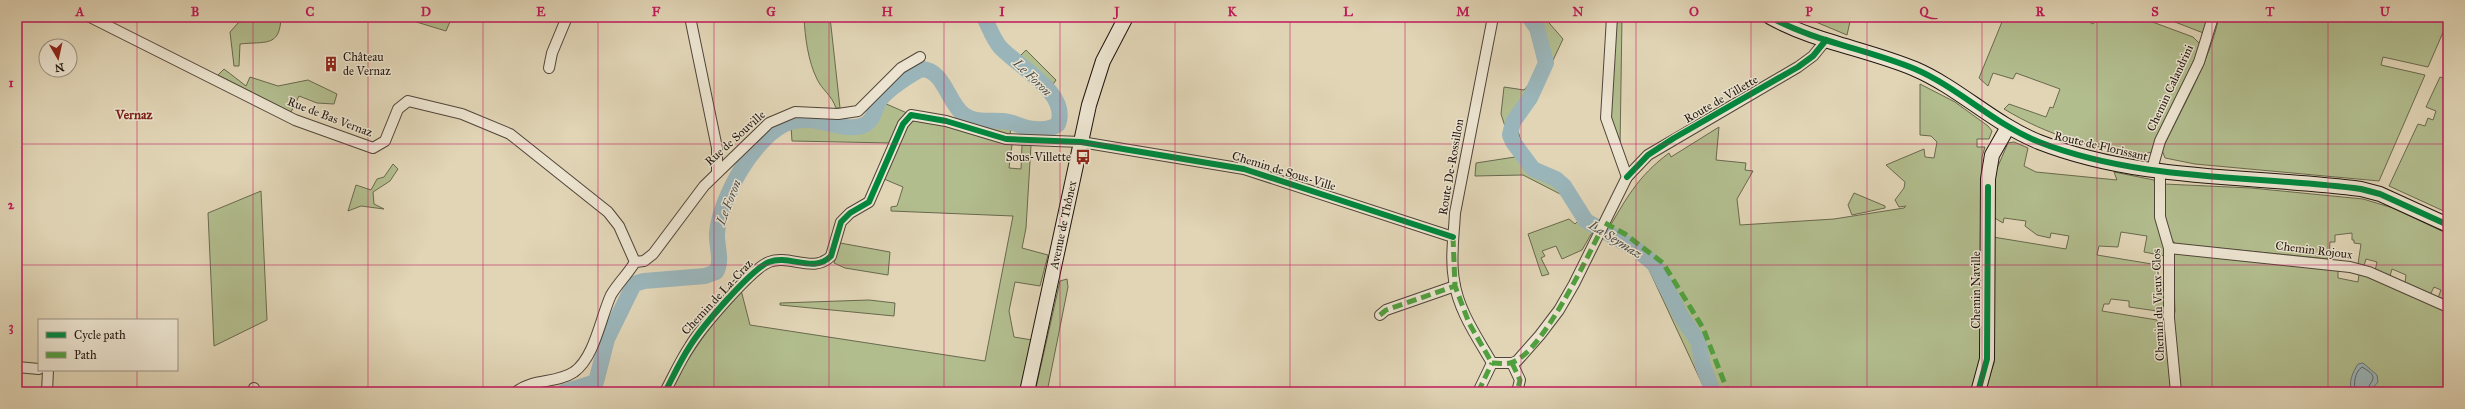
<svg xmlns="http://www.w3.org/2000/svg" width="2465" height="409" viewBox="0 0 2465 409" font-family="'IM FELL Great Primer',serif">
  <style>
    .green { fill: #b2bd8e; stroke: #69694e }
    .water { fill: #9ab5ba; stroke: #697576 }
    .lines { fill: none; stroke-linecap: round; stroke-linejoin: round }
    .shore { stroke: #5d6564; stroke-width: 1 }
    .river { stroke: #9ab5ba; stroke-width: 16 }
    .street-casing { stroke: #504539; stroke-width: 12 }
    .secondary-casing { stroke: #20150f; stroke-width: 16 }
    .street { stroke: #ece4d0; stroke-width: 10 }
    .secondary { stroke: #ece4d0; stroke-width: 14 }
    .quiet { stroke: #50a03f; stroke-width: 5; stroke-dasharray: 10 5; stroke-linecap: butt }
    .cycleway-casing { stroke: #ece4d0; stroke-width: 8 }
    .cycleway { stroke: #00873e; stroke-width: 6 }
    .grid { fill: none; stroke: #c2185b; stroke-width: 1; stroke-opacity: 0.55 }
    .labels { text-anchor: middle; stroke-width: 3; stroke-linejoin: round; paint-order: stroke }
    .poi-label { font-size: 12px; fill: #20150f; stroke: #ece4d0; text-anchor: start }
    .street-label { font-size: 12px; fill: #20150f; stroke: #ece4d0 }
    .water-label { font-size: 13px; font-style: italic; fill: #4b4d4b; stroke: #ece4d0 }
    .neighbourhood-label { font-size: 13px; font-weight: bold; fill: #7a1f14; stroke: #ece4d0 }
    .neatline { fill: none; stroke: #c2185b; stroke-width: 1.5 }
    .grid-label { font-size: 13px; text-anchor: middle; font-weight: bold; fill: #c2185b }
  </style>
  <rect width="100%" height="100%" fill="#e1d5b6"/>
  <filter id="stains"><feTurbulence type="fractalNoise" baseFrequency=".005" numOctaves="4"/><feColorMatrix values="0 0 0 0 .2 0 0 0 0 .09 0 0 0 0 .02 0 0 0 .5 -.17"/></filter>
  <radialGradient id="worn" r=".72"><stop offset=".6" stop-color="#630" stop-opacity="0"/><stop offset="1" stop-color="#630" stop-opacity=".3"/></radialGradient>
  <!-- green -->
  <g class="green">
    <path d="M248,17h33c-1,31 -16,24 -41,27l-1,22h-5l-4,-34 9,-10z"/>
    <path d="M400,17h52l-6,14z"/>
    <path d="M804,17h26l10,91h-4c-5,-14 -14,-18 -19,-29 -9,-18 -12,-42 -13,-62z"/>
    <path d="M1523,17h21l19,22 -22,47 -28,26 11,41 44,33 -6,9 -39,-20 -48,1 1,-13 39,-6 -14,-43 3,-27 20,3c7,-8 14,-16 16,-27 2,-10 -10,-37 -17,-46z"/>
    <path d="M1615,17h7l-2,131 -9,-31z"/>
    <path d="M1804,17h47l-4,18z"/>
    <path d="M2004,17h83l-1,3 7,4 4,-7h42l54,20 7,7v6l-48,102 -9,2c-52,-6 -94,-18 -139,-45l5,-5 37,13 4,-10 3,1 7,-19 -44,-16 -3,6 -20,-6 -5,13 -9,-8z"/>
    <path d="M2162,17h48l-4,17z"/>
    <path d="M2219,17h229v14l-4,-1 -16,37 -45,-10 -2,8 44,10 -46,106 -184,-17 -30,-6 -3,-8c20,-43 47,-87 57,-133z"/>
    <path d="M1026,50l30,30 -7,10 -34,-29z"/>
    <path d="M224,69l22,17 4,-9 28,9 30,-6 29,14 -3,10 -17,-1 -18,-7 -8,16 -73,-37z"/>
    <path d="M2440,77l8,3v133l-59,-27 29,-62 7,2 3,-8 5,2 3,-9 -10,-4z"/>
    <path d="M1920,84l35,18 33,24 4,5 -3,8h-12v8h8l-3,10 -1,25v175l-10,35h-265l-62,-133 3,-4 -25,-17 -16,-5c20,-34 31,-56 63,-80l2,4 48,-30 -3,33 30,3 -1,7 8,1 -16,28 3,26 94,-6 70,-11 2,-2 -7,1 -4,-7 9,-12 1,-6 -19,-17 38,-16 1,8 9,1 3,-16 -6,-6 -11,-1z"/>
    <path d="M884,103l23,10 -16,30 -99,-2 -1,-15c7,-2 16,-5 22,-4 28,5 61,24 71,-19z"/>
    <path d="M914,119l21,3 77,23 -3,23 12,1 1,-24h9l-5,83 -4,20 26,7 -8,31 -25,-4 -6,29 5,26 18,3 -12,52h-351c22,-40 42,-68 72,-102l9,35 235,36 28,-145 -122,-5v-4l6,-1 6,-19 -19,-8 25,-58z"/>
    <path d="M965,119l47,7 -3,11 -45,-13z"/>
    <path d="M2014,142l14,6 -4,18 12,6 81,8 -3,-8 40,8 10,59 1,17 -21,-4 3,-16 -26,-4 -3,15 -19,-1 -2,9 61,10 -2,7 4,3v7h6v26l-9,3 -28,-4v-6l-18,-2 -2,5h-5l-2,7 55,9v12h11l5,60h-189l10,-29 -1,-126 73,12 3,-13 -18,-3 -1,5 -13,-3 -12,-9 1,-5 -22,-3 -1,5 -10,-6 2,-44 13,-30z"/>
    <path d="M393,164l5,5 -8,12 -17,11 1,12 10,5 -23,-3 -13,5 8,-26 15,5 6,-11 7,-2z"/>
    <path d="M2164,184l87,4 112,11 30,9 55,26v69l-10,-5 3,-8 -7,-3 -4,8 -25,-12 1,-8 -14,-6 -2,7 -15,-5 2,-9 -11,-3 -2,7 -6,-2 3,-20 -7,-1v-3h-2v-7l-17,2v7h-5l-1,17 -153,-15c-17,-15 -13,-39 -12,-60z"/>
    <path d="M261,191l6,129 -53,26 -6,-133z"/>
    <path d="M1854,193l31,13v2l-33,7 -4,-10z"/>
    <path d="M1569,219l6,5 5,-5 13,12 -11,19 -20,9 -6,-13 -14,5 3,5 -4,2 8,16 -7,2 -14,-42z"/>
    <path d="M840,243l50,9 -2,23 -43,-7 -11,-5z"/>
    <path d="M2176,252l162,18v8l20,4 1,-8 5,1 84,37v80h-268l-7,-76 2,-4 -2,-55z"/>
    <path d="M1067,279l1,8 -21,105h-12l25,-111z"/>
    <path d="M869,300l26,3 -1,13 -114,-11v-2z"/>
  </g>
  <!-- water -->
  <path class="water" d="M2363,363l14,12 1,7 -9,10h-16c-6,-9 0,-20 5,-28z"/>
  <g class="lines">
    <!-- shore -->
    <path class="shore" d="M2355,392c-1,-9 -1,-19 7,-25 20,11 7,13 5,25"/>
    <!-- river -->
    <g class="river">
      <path d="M1529,17l8,11 9,35 -16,35 -17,24 -3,13 3,7 20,27 23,10 8,7 22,35 50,28 19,16 26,51 17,25 5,25 10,26"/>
      <path d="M564,392l32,-10 11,-43 27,-55 10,-3 61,-5 11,-4c7,-12 0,-27 1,-39 3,-35 38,-99 73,-111 28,-9 52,12 74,3 11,-5 10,-17 16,-25 6,-9 32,-27 42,-31 22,1 26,34 42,46 12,9 31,4 45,7 9,2 17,7 26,7 9,1 17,0 23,-5 12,-31 -41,-58 -58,-77 -7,-8 -11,-20 -16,-30"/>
    </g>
    <defs>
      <g id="street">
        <path d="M90,17l205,103 78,28 12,-7 13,-32 10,-8 54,13 48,20 98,78 11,14 16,36"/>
        <path d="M690,17l27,131v25"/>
        <path d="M1612,17l-6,101 21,59"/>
        <path d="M549,68l3,-15 15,-36"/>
        <path d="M2152,169l8,-28 39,-79 14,-45"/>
        <path d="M2160,170v47l9,31v70l7,74"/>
        <path d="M2169,248l181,19 19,5 79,35"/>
        <path d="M635,262l9,-1 9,-7 51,-68 65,-63 26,-11 43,2 20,-3 43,-43 19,-11"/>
        <path d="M1380,315l6,-5 69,-24"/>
        <path d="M1492,363h20l5,-2 23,-26 19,-25 15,-26 53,-107 21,-22 150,-88 15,-11 13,-16"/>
        <path d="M1492,363c-15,-26 -34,-53 -38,-83 -4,-22 0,-45 1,-67l38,-196"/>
        <path d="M1512,363l8,17 -3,12"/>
        <path d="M17,367l22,2"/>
        <path d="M47,392l1,-22"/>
        <path d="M253,392l1,-4"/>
        <path d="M516,392c17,-14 40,-8 58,-20 21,-15 27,-56 37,-77 7,-12 17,-21 24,-33"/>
        <path d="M665,392c8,-15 15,-31 25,-46 11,-18 61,-77 79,-84 20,-8 45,12 62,-6l10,-34 9,-9 19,-11 34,-78 8,-9 35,6 60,18 75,3 163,27 209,68"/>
        <path d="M1478,392l14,-29"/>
      </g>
      <g id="secondary">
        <path d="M1770,17c45,25 97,32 145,52 44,19 79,55 124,73 102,40 215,33 322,47l19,5 68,31"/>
        <path d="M1027,392l62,-287 14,-44 23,-44"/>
        <path d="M1978,392l9,-33 1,-180 4,-24 16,-28"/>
      </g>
    </defs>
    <!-- street casing -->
    <use href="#street" class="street-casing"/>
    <!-- secondary casing -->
    <use href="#secondary" class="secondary-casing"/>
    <!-- street -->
    <use href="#street" class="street"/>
    <!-- secondary -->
    <use href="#secondary" class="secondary"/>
    <!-- quiet -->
    <g class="quiet">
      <path d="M1605,223l20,11 38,29 40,65 25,64"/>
      <path d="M1453,237l2,49 14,37 23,40"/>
      <path d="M1380,315l6,-5 69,-24"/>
      <path d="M1492,363c6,0 15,2 21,-1 29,-11 71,-98 86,-128"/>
      <path d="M1512,363l8,17 -3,12"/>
      <path d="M1478,392l14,-29"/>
    </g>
    <defs>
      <g id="cycleway">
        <path d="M1770,17c45,25 97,32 145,52 44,19 79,55 124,73 102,40 215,33 322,47l19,5 68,31"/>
        <path d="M1627,177l21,-22 26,-17 124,-71 15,-11 13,-16"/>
        <path d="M665,392c8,-15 15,-31 25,-46 11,-18 61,-77 79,-84 20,-8 45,12 62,-6l10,-34 9,-9 19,-11 34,-78 8,-9 35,6 60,18 75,3 163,27 209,68"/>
        <path d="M1978,392l9,-33 1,-172"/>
      </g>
    </defs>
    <!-- cycleway casing -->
    <use href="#cycleway" class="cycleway-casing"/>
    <!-- cycleway -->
    <use href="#cycleway" class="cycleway"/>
  </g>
  <!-- grid -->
  <path class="grid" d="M137,17v303M253,17v375M368,17v375M483,17v375M598,17v375M714,17v375M829,17v375M944,17v375M1060,17v375M1175,17v375M1290,17v375M1405,17v375M1521,17v375M1636,17v375M1751,17v375M1867,17v375M1982,17v375M2097,17v375M2212,17v375M2328,17v375M17,144h2431M17,265h2431M137,370v22"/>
  <!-- icons -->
  <defs>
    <symbol id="building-bare" viewBox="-9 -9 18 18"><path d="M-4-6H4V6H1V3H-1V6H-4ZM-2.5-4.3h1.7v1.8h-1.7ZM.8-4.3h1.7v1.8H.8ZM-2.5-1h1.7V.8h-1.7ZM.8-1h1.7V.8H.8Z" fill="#8f2418" stroke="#ece4d0" stroke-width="2.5" paint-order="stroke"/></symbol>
    <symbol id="bus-bare" viewBox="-9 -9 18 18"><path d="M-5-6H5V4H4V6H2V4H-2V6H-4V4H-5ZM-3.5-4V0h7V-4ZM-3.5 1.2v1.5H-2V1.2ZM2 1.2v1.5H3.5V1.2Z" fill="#8f2418" stroke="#ece4d0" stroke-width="2.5" paint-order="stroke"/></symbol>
  </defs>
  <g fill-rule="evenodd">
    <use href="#building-bare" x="320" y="53" width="22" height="22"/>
    <use href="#bus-bare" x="1072" y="146" width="22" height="22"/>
  </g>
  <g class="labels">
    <!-- poi labels -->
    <g class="poi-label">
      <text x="343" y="61">Château<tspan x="343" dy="14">de Vernaz</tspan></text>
      <text x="1071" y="161" text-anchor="end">Sous-Villette</text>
    </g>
    <!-- street labels -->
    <g class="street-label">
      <text transform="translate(2170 88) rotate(-65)" y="4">Chemin Calandrini</text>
      <text transform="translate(1721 99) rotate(-30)" y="4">Route de Villette</text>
      <text transform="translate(330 117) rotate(21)" y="4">Rue de Bas Vernaz</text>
      <text transform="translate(735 138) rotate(-42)" y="4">Rue de Souville</text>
      <text transform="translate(2101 146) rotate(13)" y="4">Route de Florissant</text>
      <text transform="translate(1451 167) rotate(-80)" y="4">Route De-Rossillon</text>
      <text transform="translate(1284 171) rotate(17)" y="4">Chemin de Sous-Ville</text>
      <text transform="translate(1063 225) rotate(-78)" y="4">Avenue de Thônex</text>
      <text transform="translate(2314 250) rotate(7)" y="4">Chemin Rojoux</text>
      <text transform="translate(1976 290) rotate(-90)" y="4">Chemin Naville</text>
      <text transform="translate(717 297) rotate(-47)" y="4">Chemin de La-Craz</text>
      <text transform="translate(2158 305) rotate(-92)" y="4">Chemin du Vieux-Clos</text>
    </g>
    <!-- water labels -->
    <g class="water-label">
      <text transform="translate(1033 77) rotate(44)" y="5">Le Foron</text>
      <text transform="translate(728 202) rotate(-69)" y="5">Le Foron</text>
      <text transform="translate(1616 239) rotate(32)" y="5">La Seymaz</text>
    </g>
    <!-- neighbourhood labels -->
    <g class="neighbourhood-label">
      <text x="134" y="119">Vernaz</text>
    </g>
  </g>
  <!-- margin -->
  <rect width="2465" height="409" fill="none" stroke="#e1d5b6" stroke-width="44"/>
  <!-- legend -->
  <rect x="38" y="319" width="140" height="52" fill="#ece4d0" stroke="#9a9183"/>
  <rect x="46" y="332" width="20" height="6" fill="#00873e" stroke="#9a9183"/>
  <text x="74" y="339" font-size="12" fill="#20150f">Cycle path</text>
  <rect x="46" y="352" width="20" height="6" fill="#50a03f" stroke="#9a9183"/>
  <text x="74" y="359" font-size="12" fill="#20150f">Path</text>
  <!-- north arrow -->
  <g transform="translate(58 58) rotate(171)"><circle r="19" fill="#ece4d0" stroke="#9a9183"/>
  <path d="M0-3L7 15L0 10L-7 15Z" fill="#8f2418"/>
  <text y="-6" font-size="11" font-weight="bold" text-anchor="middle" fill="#20150f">N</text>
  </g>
  <rect x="22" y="22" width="2421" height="365" class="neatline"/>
  <g class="grid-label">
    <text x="80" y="16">A</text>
    <text x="195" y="16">B</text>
    <text x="310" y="16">C</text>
    <text x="426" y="16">D</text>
    <text x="541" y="16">E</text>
    <text x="656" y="16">F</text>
    <text x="771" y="16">G</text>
    <text x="887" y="16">H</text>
    <text x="1002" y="16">I</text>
    <text x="1117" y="16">J</text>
    <text x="1232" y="16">K</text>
    <text x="1348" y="16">L</text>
    <text x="1463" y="16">M</text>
    <text x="1578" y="16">N</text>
    <text x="1694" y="16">O</text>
    <text x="1809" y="16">P</text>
    <text x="1924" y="16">Q</text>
    <text x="2040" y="16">R</text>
    <text x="2155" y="16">S</text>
    <text x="2270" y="16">T</text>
    <text x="2385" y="16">U</text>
    <text x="11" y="87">1</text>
    <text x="11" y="209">2</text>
    <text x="11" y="331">3</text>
  </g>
  <rect width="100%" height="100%" filter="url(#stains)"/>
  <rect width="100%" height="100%" fill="url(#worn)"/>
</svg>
